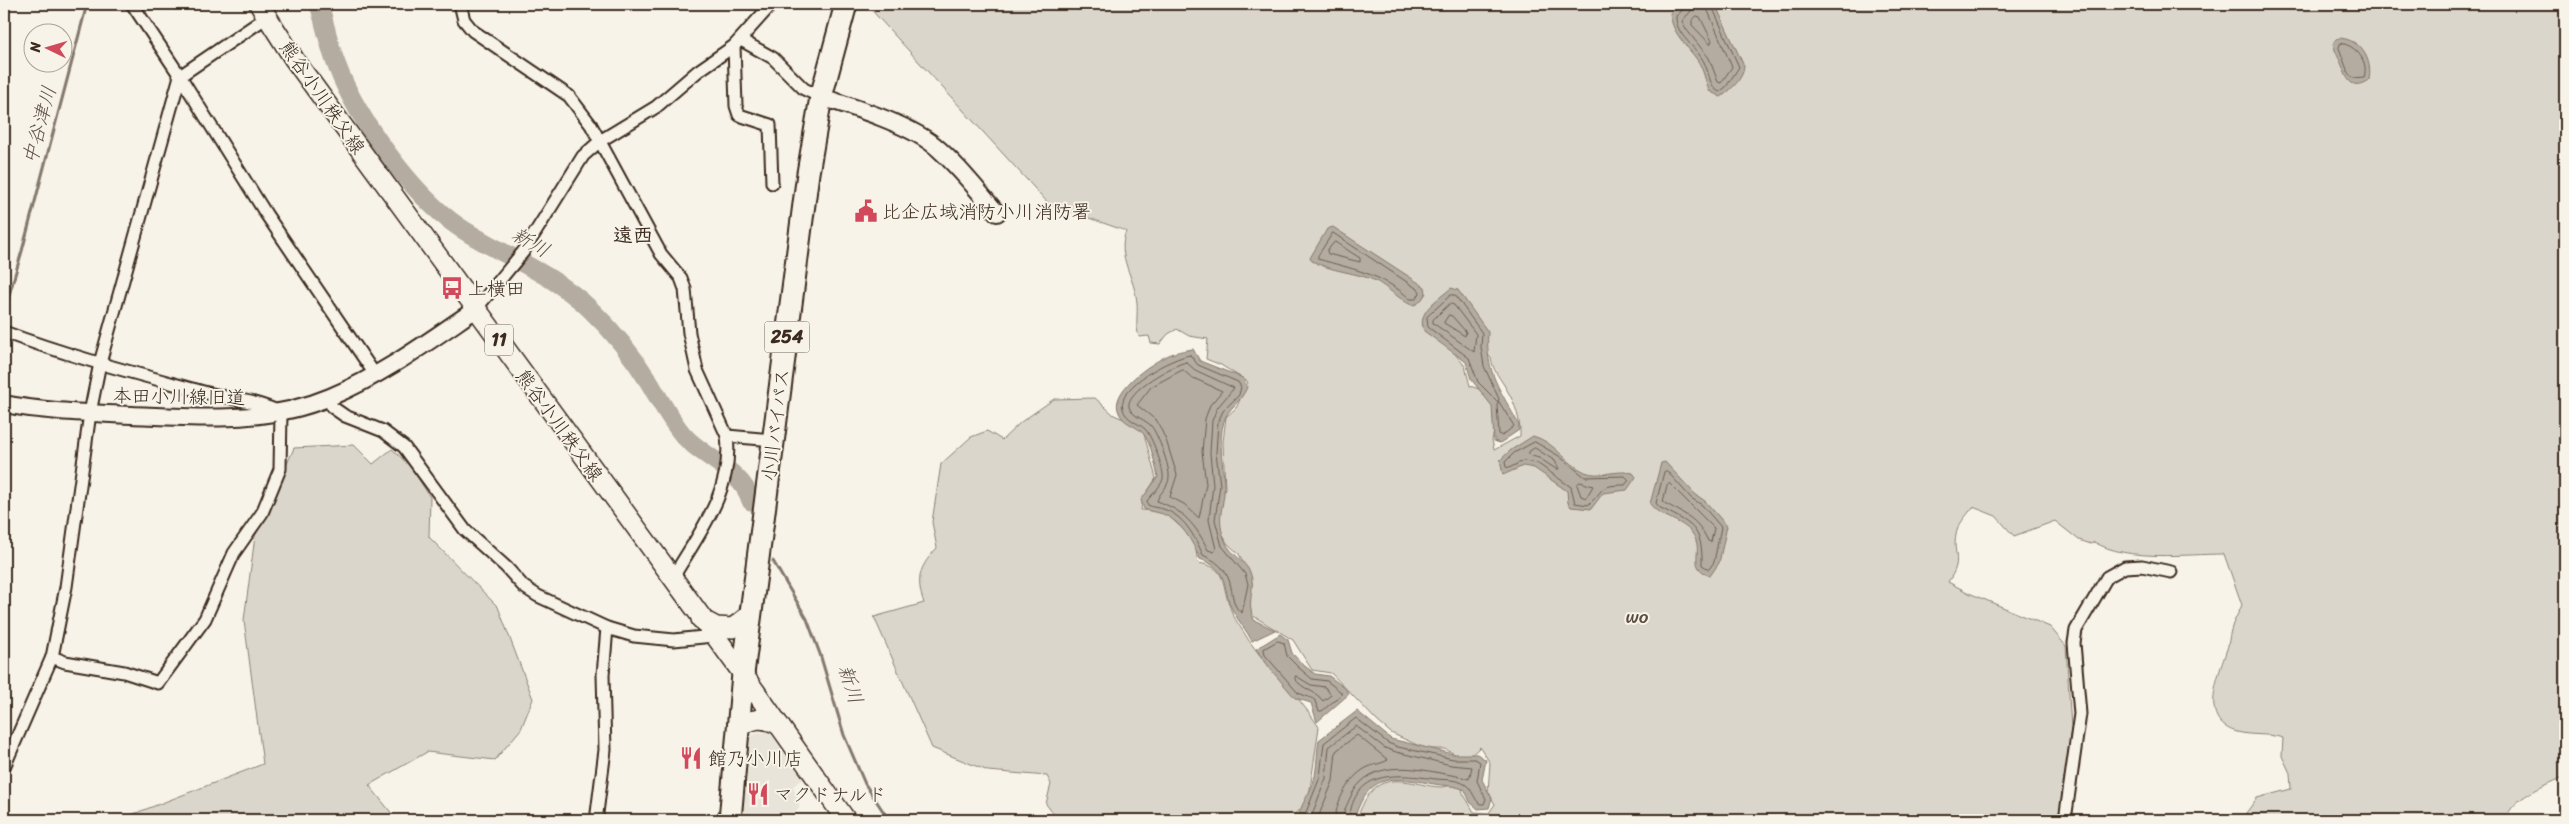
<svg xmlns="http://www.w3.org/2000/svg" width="2569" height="824" viewBox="0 0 2569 824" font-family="Sriracha,'Klee One',sans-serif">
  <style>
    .built { fill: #e9e4d9 }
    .green { fill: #dbd6cb; stroke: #8b8074; fill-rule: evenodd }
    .water { fill: #b4aca0; stroke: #84786c }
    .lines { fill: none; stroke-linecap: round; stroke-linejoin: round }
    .shore { stroke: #6b5e52; stroke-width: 1 }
    .stream { stroke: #84786c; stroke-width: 3 }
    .river { stroke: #b4aca0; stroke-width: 19 }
    .street-casing { stroke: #3b2a1e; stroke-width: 15 }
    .secondary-casing { stroke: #3b2a1e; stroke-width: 20 }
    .primary-casing { stroke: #3b2a1e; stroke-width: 22 }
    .highway-casing { stroke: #3b2a1e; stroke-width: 25 }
    .street { stroke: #f7f3e8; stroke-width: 11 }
    .secondary { stroke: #f7f3e8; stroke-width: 16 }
    .primary { stroke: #f7f3e8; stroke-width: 19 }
    .highway { stroke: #f7f3e8; stroke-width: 21 }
    .labels { text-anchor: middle; stroke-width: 4; stroke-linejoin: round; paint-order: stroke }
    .shield { fill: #f7f3e8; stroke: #73665b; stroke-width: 1 }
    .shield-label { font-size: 18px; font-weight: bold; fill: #3b2a1e }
    .street-label { font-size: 19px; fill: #3b2a1e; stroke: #f7f3e8 }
    .poi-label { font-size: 19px; fill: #3b2a1e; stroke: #f7f3e8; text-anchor: start }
    .park-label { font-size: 19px; fill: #5b4c41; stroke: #f7f3e8 }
    .water-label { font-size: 20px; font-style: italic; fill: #5f5145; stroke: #f7f3e8 }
    .neighbourhood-label { font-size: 20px; font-weight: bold; fill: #3b2a1e; stroke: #f7f3e8 }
  </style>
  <rect width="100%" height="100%" fill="#f7f3e8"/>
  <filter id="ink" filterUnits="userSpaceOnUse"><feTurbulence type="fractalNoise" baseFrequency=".02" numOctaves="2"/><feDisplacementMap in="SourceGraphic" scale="10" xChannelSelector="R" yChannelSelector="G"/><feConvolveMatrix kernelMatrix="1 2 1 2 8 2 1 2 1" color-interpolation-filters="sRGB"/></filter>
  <g filter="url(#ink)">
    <!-- built -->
    <path class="built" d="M769,731l35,48 -11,7 7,21 -13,13h-45l6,-79 3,-6z"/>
    <!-- green -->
    <g class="green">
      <path d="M866,4h1699v774l-2,-1c-22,11 -49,19 -58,43l-74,-2 -1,2h-189l16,-22 34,-9 -1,-16 -8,-17 1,-18c-16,-5 -31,-2 -46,-6 -39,-11 -19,-55 -11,-80 3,-7 3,-15 5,-22 2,-9 8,-17 11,-25l-18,-51c-38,0 -96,8 -130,-12l-3,2 -12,-4 -24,-19 -41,15 -18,-20 -23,-9c-6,8 -16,18 -17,28 -4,20 8,24 -8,47l21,11 81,34 16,19 5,82 -8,68 -6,24h-701c5,-11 10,-26 20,-33 20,-14 45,0 66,0 6,-1 13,-3 19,-4l2,10 11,19 15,1 6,-9 -7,-12 2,-29 -10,-16 -14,13 -21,-11h-19l-35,-16 -14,-12 -46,-48 -19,-3 -19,-30 -48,-29 6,-32 -12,-25 -12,-11 -8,-16 -2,-19 8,-19 -2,-47 3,-25 10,-9 12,-26 -27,-17 -15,-6 2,-20 -19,-3 -12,-7 -9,5 -8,10 -9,-1 -2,-7 -10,1c-4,-12 -1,-22 -2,-34 -2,-26 -21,-46 -11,-72l-77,-27zM1444,341l47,16c1,13 10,22 16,33 8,13 14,31 13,46l-26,14 -2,-10 6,-26 -10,-22 -18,-6 -5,-20z"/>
      <path d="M1095,398l19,17 28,12 14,51 -13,21 -2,11 22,1 31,28 4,24c29,4 23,19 31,41 2,8 7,17 12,24 21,37 56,64 78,99l-11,76 -13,11v6h-237l-12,-16 5,-20 -4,-8 -59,-5 -56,-23 -58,-131 50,-14c-9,-25 -4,-37 13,-55l-5,-26 9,-58 30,-27 16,-6 15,9 19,-18 33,-23z"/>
      <path d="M354,445l19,19 19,-15 19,18 19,30 -1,40 69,70 35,92 -12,30 -26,31 -68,-8 -58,33 28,35h-279l145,-56 -19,-144 11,-84 39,-88z"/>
    </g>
    <!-- water -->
    <g class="water">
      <path d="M1684,4h31l29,62c0,12 -13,24 -23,31l-12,-6c-3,-9 -6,-22 -11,-30 -12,-17 -26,-27 -28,-48z"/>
      <path d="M2339,38c22,1 34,22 30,42 -20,12 -22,-3 -28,-17 -3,-6 -6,-12 -8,-19l2,-4z"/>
      <path d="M1333,227l92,60 1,6c-3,5 -7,12 -14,12 -6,-1 -27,-19 -36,-24 -20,-9 -44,-9 -64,-20l-2,-3 17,-29z"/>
      <path d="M1451,288l7,2 30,42c-3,42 13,58 31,93v5l-19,13 -6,-2 -2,-35 -21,-27 -5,-17 -42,-31c-8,-20 14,-31 27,-43z"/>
      <path d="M1193,349l7,12 43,17 4,9c-5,14 -19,21 -23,34 -6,20 -1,42 0,62 2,23 -10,33 2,60 5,11 19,18 24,29 7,17 -5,29 4,48l21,10 -23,11c-5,-10 -13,-19 -19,-30 -12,-23 -2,-41 -33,-52 -8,-18 -18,-37 -37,-45 -6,-2 -13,-2 -19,-5l-3,-9 17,-23c-3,-13 -7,-34 -15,-44 -9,-9 -21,-9 -25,-23 -7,-21 38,-51 56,-57 6,-2 13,-3 19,-4z"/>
      <path d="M1533,436c22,6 32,27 52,36 14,6 33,-3 48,1l3,4 -9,13 -24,3 -12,16 -20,-2 -3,-4 -1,-12 -33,-23 -11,-2 -20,9 -3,-15 11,-10z"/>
      <path d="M1665,462l30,32 10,7 22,25 -8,37 -9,13c-25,-11 -4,-24 -18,-43 -11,-14 -32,-15 -42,-29l11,-41z"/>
      <path d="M1280,634l8,6 4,13 9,10 14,11 14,2 16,12 4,6 -32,28 -6,-19 -16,-5 -23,-27 -16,-22z"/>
      <path d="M1357,711l34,28 62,15h24l9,6 -4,20 10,18 -3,10 -11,1 -8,-7 -5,-12c-11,-5 -20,-4 -31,-6 -43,-8 -66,-11 -80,36h-56c1,-15 14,-28 17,-44 2,-12 2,-24 4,-36z"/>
    </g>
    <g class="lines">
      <!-- shore -->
      <g class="shore">
        <path d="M1686,4l-2,5 -8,7c-1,19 20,30 28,46 5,9 5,25 15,30l7,-5 13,-20 -28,-63"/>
        <path d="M1692,4l-1,7 -9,10 4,8 23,29 9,24 3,1 11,-16 -27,-63"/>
        <path d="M1697,16l3,1 12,24 -2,3 -18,-19v-4z"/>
        <path d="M2341,43c16,3 28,19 23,34l-11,1 -4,-3 -10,-27z"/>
        <path d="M1333,233l86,57 1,3 -4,6h-6c-27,-25 -58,-30 -92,-40v-3z"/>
        <path d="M1335,242l25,16v4l-32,-8 -1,-3z"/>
        <path d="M1451,295h4l27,38 -1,14 3,19 15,33 -1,3 -20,-20 -9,-24 -41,-31 -1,-10z"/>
        <path d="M1450,304l4,1 22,29 -2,18 -41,-29v-3z"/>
        <path d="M1449,315l3,1 14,16 -1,4 -21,-13z"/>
        <path d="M1190,355l8,10 40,17 3,5 -2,8 -16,16 -5,11 -2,31 4,32 -5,35 7,26 23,28 3,10 -6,29c-18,-11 1,-41 -39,-58 -8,-18 -19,-40 -40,-46 -6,-2 -10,-1 -15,-4l-1,-4c5,-7 13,-13 16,-22 2,-8 -12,-45 -18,-50 -8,-7 -19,-9 -22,-20 -7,-23 49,-51 67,-54z"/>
        <path d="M1186,362l9,8 39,18 -17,20 -5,13 -2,32 3,32 -4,35 7,29 -2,3 -6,-2c-12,-25 -25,-40 -51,-49 2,-8 12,-14 12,-24 1,-10 -11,-42 -17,-50 -6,-8 -20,-10 -23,-20 -4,-16 44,-42 57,-45z"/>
        <path d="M1183,370l8,7 31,14 -12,14 -5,14 -3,33 4,32 -7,34 -15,-14 -14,-7 7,-22 -11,-35 -9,-19 -20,-16 14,-18z"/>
        <path d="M1499,402l15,24 -12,10 -3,-2 -2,-29z"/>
        <path d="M1535,442l24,14 26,21 40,-1 4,4 -4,5c-27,0 -20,5 -37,20l-13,-2 -4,-16 -34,-24 -14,-2 -14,7 -3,-1 -1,-5 9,-9z"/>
        <path d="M1535,448l20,13 4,8h-3l-17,-11 -10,-3v-3z"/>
        <path d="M1667,471l24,27 11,7 19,22 -7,35 -5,7 -7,-4c1,-39 -11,-41 -43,-58l-3,-4 8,-31z"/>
        <path d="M1580,482l13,4 -7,12 -5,-2 -4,-11z"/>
        <path d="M1670,484l44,44 -3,14 -3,-1c-11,-24 -23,-26 -45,-39l4,-17z"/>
        <path d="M1278,641l6,2 3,13 11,11 14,12 15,2 14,11v3l-19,16h-3l-5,-12 -16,-6 -33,-38 -1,-6z"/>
        <path d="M1296,676l15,9 14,2 6,8 -8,6c-8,-11 -20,-11 -28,-22z"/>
        <path d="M1303,820l17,-43 4,-34 32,-25 32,25 10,4 55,12h22l5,3 -3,19 9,18 -2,5h-4c-6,-5 -8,-15 -14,-19 -9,-6 -19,-5 -30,-6 -38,-5 -82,-11 -87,41"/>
        <path d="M1310,820l16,-42 3,-31 27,-21 29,22 11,4 55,13 21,2 -3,12c-12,-4 -22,-4 -34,-7 -33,-6 -69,-9 -85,26 -3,7 -7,14 -7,22"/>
        <path d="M1317,820l16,-39 3,-30 21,-16 31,25c-6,4 -15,4 -22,8 -17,9 -30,33 -31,52"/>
      </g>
      <!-- stream -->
      <g class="stream">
        <path d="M4,312l18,-61 65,-247"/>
        <path d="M773,561l34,58 13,35 24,81 21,49 24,36"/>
      </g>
      <!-- river -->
      <path class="river" d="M319,4c6,20 10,42 18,62 19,51 76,130 122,161 42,28 94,46 131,82 22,21 43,47 59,73 11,18 21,38 35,54 20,22 59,35 67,65"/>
      <defs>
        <g id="street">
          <path d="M132,4l48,72 86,138 110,162"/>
          <path d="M460,4l4,16 9,11 96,65 22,29 70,129 20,24 4,11 4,44 8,37 30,66c7,55 -29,98 -55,143"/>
          <path d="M741,40l32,18 31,31 17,8"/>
          <path d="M734,46l2,60 3,9 31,10 2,58"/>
          <path d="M476,309l47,-57 60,-96 17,-15 56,-34 42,-36 36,-25 36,-40 -2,-2"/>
          <path d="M4,332c64,24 130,41 196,59 28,8 56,9 81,22l-1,56 -18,44 -28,40 -29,66 -47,64 -34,-11 -59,-10 -13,-5"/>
          <path d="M329,398l3,9 13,9 38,15 21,16 61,83 41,37 18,20 14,9 69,32 27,8 40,4 39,-4"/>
          <path d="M727,436l47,4"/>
          <path d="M4,767l48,-110 14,-70 24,-174 10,-50 80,-287 87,-59"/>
          <path d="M598,820l-1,-7 8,-63 -2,-75 4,-47"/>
          <path d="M2065,820l15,-106 -6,-71 2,-13 31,-53 18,-10 17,-1 29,6"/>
        </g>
        <g id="secondary">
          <path d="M821,97c32,10 87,27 113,48 23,19 43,45 63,68"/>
          <path d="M4,404c42,8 86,9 128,11 68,3 134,9 198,-18 53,-22 99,-56 146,-88"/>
        </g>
        <g id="primary">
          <path d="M259,4l35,55 449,615 103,146"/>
          <path d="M701,619l15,8 17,1 18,-14"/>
          <path d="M738,728c15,-10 24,-12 41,-3"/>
        </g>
        <path id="highway" d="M730,820l13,-146 65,-501 13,-76 25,-93"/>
      </defs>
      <!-- street casing -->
      <use href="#street" class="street-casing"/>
      <!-- secondary casing -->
      <use href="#secondary" class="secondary-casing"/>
      <!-- primary casing -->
      <use href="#primary" class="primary-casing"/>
      <!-- highway casing -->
      <use href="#highway" class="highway-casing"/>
      <!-- street -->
      <use href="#street" class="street"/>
      <!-- secondary -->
      <use href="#secondary" class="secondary"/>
      <!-- primary -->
      <use href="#primary" class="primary"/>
      <!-- highway -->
      <use href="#highway" class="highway"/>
    </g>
  </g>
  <!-- icons -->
  <defs>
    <symbol id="civic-bare" viewBox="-9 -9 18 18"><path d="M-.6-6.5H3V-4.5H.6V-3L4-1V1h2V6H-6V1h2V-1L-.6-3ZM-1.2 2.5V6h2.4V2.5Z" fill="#d1495b" stroke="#f7f3e8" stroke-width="2.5" paint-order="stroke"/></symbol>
    <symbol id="bus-bare" viewBox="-9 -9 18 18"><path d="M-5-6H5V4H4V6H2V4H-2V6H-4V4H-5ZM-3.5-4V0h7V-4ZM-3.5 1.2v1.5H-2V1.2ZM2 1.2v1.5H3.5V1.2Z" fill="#d1495b" stroke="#f7f3e8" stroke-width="2.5" paint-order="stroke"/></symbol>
    <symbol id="restaurant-bare" viewBox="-9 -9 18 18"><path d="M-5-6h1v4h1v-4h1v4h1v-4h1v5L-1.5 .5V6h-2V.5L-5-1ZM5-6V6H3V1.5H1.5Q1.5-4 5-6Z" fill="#d1495b" stroke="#f7f3e8" stroke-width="2.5" paint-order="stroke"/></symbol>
  </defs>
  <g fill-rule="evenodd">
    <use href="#civic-bare" x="850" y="195" width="32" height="32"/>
    <use href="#bus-bare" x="436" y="272" width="32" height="32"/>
    <use href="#restaurant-bare" x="675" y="742" width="32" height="32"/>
    <use href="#restaurant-bare" x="742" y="778" width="32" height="32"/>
  </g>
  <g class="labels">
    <!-- shield labels -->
    <g class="shield">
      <rect x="764.5" y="321.5" width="45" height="31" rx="4"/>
      <rect x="485" y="324.5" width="28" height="31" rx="4"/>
    </g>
    <g class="shield-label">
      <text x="787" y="343">254</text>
      <text x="499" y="346">11</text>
    </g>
    <!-- street labels -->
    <g class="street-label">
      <text transform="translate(323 97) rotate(55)" y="7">熊谷小川秩父線</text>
      <text transform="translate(179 396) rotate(1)" y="7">本田小川線旧道</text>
      <text transform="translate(560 425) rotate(54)" y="7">熊谷小川秩父線</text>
      <text transform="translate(775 425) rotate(-83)" y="7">小川バイパス</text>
    </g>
    <!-- poi labels -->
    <g class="poi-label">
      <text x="882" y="218">比企広域消防小川消防署</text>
      <text x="468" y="295">上横田</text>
      <text x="708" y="765">館乃小川店</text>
      <text x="774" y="801">マクドナルド</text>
    </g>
    <!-- park labels -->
    <g class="park-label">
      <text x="1637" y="623">wo</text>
    </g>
    <!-- water labels -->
    <g class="water-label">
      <text transform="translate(39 125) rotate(-75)" y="7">中谷津川</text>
      <text transform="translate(531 242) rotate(30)" y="7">新川</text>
      <text transform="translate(851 684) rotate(72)" y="7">新川</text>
    </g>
    <!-- neighbourhood labels -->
    <g class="neighbourhood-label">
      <text x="633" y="242">遠西</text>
    </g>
  </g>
  <!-- margin -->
  <rect width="2569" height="824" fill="none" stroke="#f7f3e8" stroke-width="20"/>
  <rect x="10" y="10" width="2549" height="804" fill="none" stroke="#3b2a1e" stroke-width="2" filter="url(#ink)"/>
  <!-- north arrow -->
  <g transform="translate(48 48) rotate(275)"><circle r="24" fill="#f7f3e8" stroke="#aca397"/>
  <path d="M0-4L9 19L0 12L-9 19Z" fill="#d1495b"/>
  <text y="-8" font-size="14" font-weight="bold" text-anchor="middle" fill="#3b2a1e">N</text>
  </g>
</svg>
